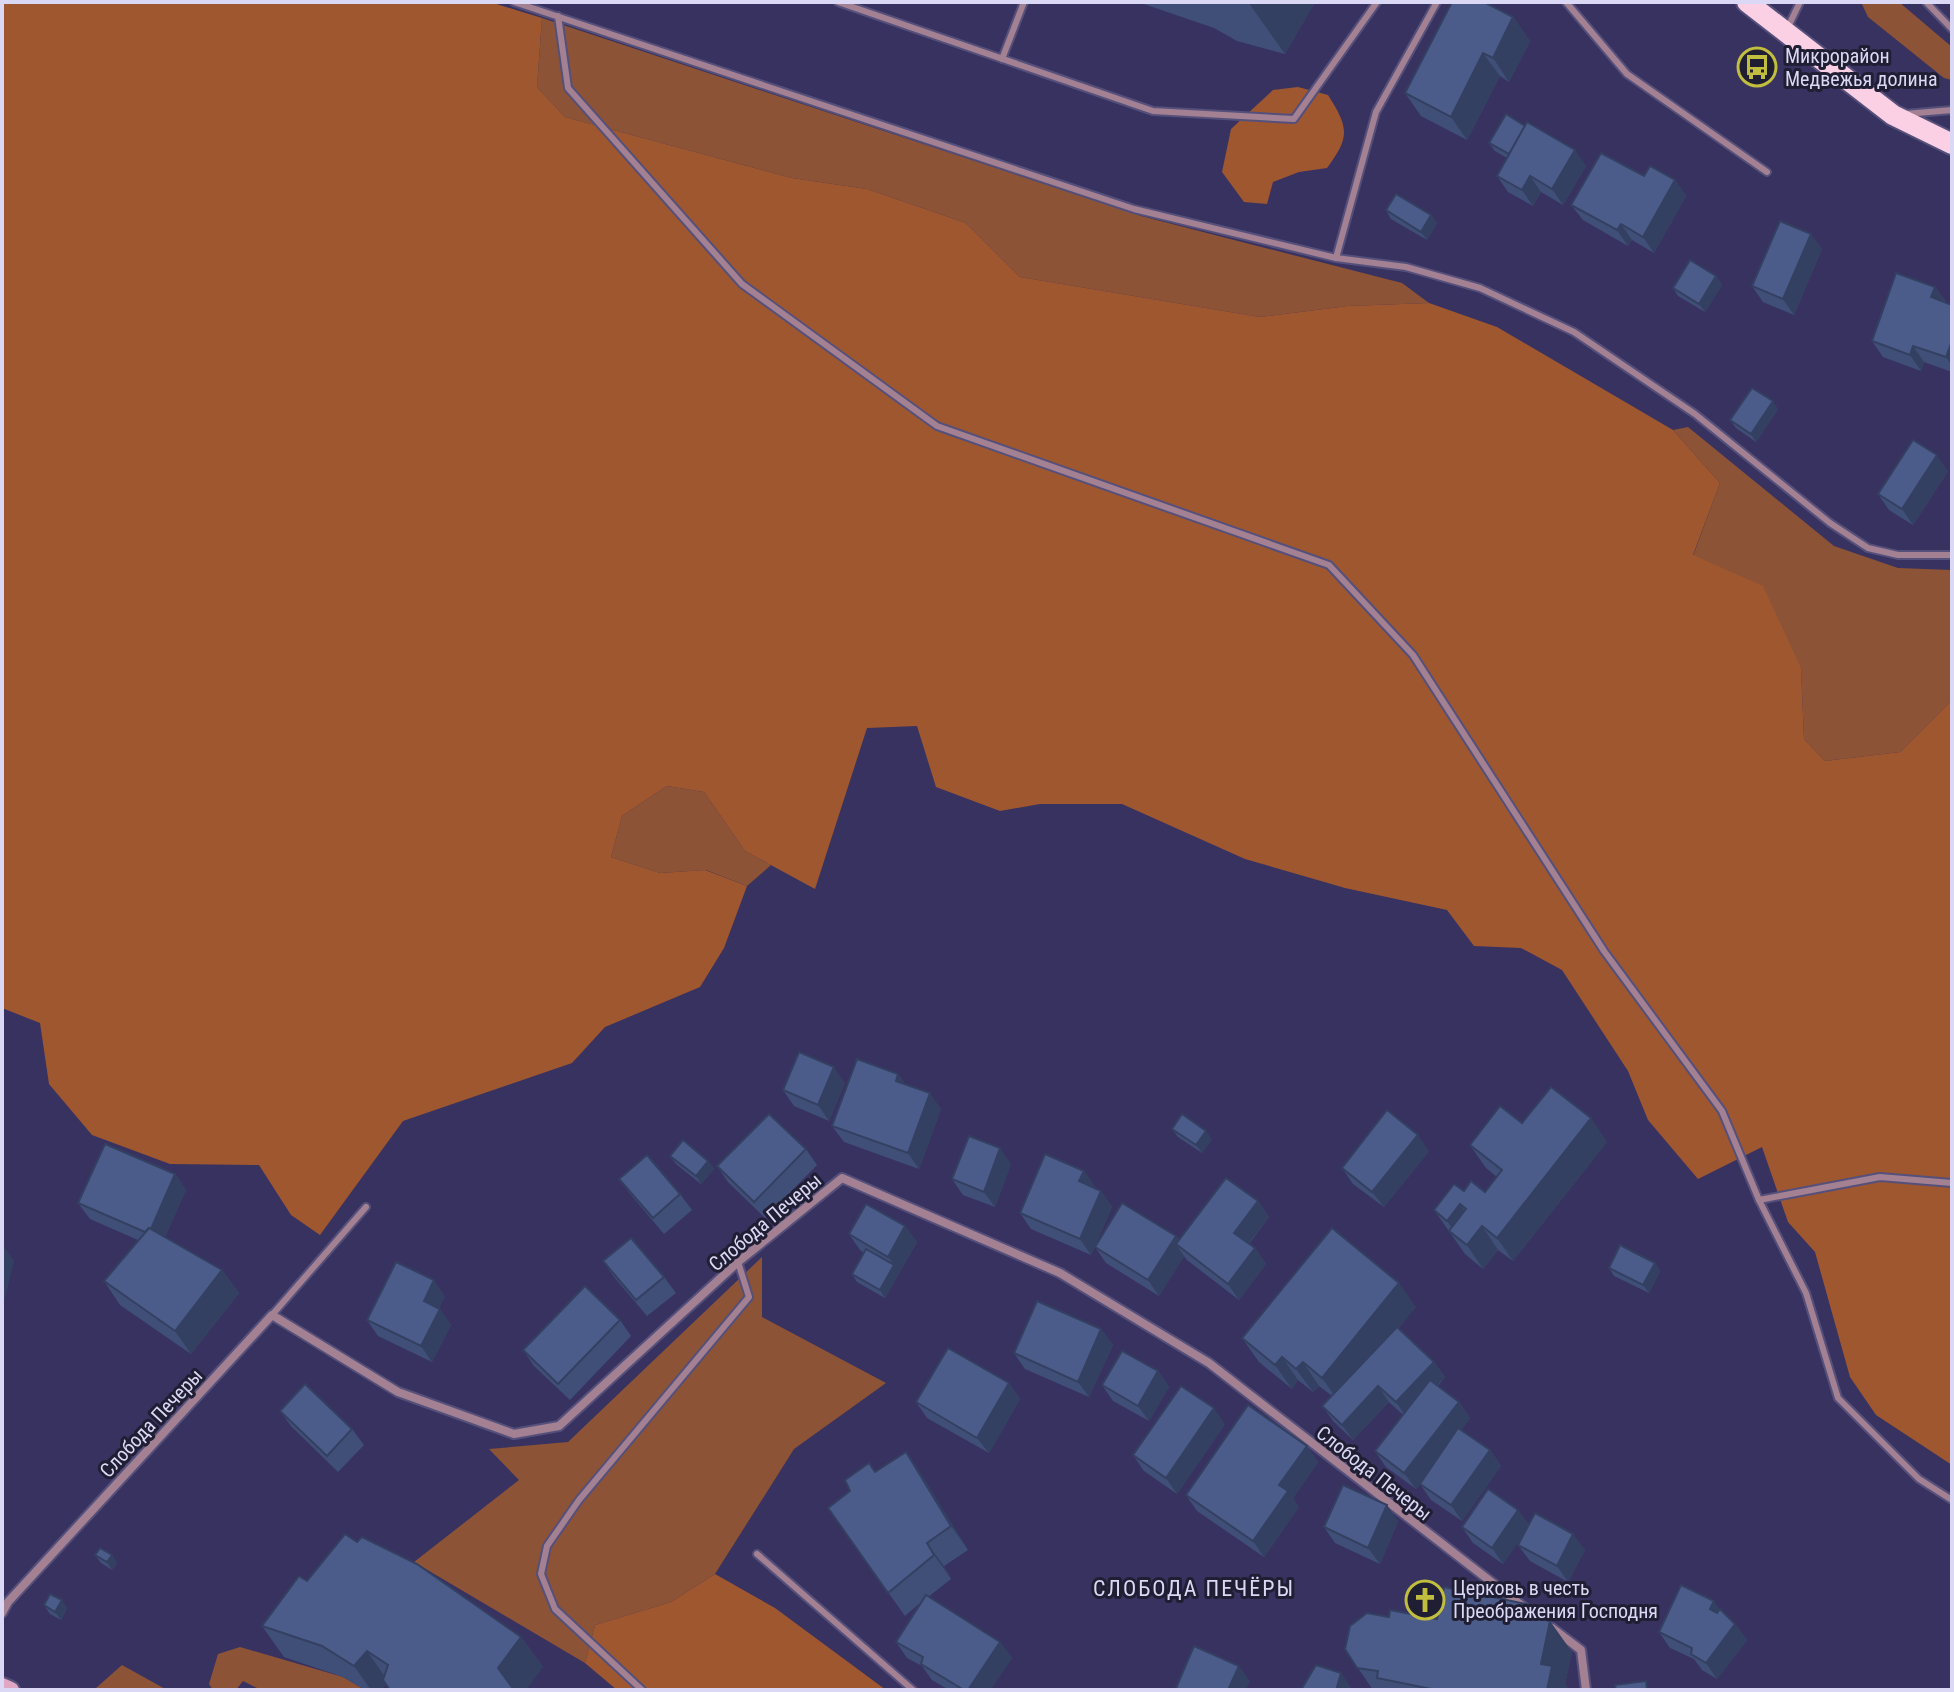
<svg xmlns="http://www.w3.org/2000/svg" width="1954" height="1692" viewBox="0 0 1954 1692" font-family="'Roboto Condensed',sans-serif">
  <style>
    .green { fill: #8c5336 }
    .forest { fill: #9f5730 }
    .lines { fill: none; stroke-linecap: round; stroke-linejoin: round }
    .lane-casing { stroke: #55507b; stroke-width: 10 }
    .street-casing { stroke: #55507b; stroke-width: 12 }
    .secondary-casing { stroke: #55507b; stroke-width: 20 }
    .primary-casing { stroke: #55507b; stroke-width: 24 }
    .lane { stroke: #a38092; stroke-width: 6 }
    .street { stroke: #a38092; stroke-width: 8 }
    .secondary { stroke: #dfa7c3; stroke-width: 16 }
    .primary { stroke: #fbcfe4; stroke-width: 20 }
    .wall { fill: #404f78 }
    .shaded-wall { fill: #344061 }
    .building { fill: #4b5c8b; stroke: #344061; stroke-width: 2 }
    .labels { text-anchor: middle; stroke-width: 6; stroke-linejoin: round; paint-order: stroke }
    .poi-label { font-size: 20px; fill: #dad8f5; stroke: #201e33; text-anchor: start }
    .street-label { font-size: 20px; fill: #dad8f5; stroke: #201e33 }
    .neighbourhood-label { font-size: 22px; letter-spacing: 2px; fill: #dad8f5; stroke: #201e33 }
  </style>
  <rect width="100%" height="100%" fill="#383260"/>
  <!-- green -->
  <g class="green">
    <path d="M1861,2h38l53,45v33l-8,-2 -76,-61z"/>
    <path d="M542,18l599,198 261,67 27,20 -81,3 -88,11 -240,-40 -54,-54 -99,-34 -75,-11 -227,-61 -28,-30z"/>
    <path d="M1688,427l146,119 64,22 54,2v130l-52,52 -75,9 -21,-22 -3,-71 -108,-112 27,-73 -47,-53z"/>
    <path d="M667,786l37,6 41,59 26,14 -24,21 -41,-16 -46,3 -49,-16 11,-41z"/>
    <path d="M762,1257v60l124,66 -92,66 -79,125 -44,28 -76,23 -10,38 -171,-101 105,-82 -30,-31 79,-7z"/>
    <path d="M240,1647l103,30 22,13h-104l-18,-9 -7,9h-23l-4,-6 9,-30z"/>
    <path d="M122,1665l45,25 -71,-2z"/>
  </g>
  <!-- forest -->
  <g class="forest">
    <path d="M2,2h488l52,16 -5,69 28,30 227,61 75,11 99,34 54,54 240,40 88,-11 81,-3 68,24 176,103 47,53 -27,72 70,31 38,82 3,71 21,22 75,-9 52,-52v765l-76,-50 -26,-38 -35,-125 -27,-30 -26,-75 -64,32 -50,-59 -20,-49 -66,-101 -41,-22 -47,-2 -27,-36 -102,-22 -100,-29 -123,-55h-82l-40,7 -64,-24 -19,-61 -50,2 -52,161 -70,-38 -41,-59 -37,-6 -45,30 -11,41 49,16 45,-3 42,16 -23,62 -24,39 -95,40 -33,36 -169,58 -83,114 -29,-20 -32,-50 -89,-1 -78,-29 -43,-51 -9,-61 -38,-15z"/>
    <path d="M1298,87l30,8c21,33 22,42 -1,73l-28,4 -26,10 -6,22 -23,-2 -22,-30 9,-43 42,-39z"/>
    <path d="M715,1574l60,34 111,82h-269l-32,-27 10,-38 76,-23z"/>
  </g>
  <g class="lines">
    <defs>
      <g id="lane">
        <path d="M514,2l620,207 202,49 70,9 74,21 94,44 121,82 135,109 38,25 30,7h54"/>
        <path d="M838,2l315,109 141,8 83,-117"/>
        <path d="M1566,2l61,72 140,98"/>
        <path d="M1926,2l26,27"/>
        <path d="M558,16l10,72 174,196 195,142 392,139 84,90 191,296 118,160 37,89 47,93 32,105 81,81 33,21"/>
        <path d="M1788,27l12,-25"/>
        <path d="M1002,59l22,-57"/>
        <path d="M1905,114l47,-4"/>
        <path d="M1336,258l40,-146 61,-110"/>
        <path d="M1759,1200l121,-23 72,6"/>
        <path d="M272,1315l94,-108"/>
        <path d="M757,1554l156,136"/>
        <path d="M642,1690l-87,-81 -14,-35 6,-28 32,-46 170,-203 -11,-35"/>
      </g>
      <g id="street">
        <path d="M2,1613l6,-11 264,-287 126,77 116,42 45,-8 179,-164 104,-84 218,95 149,90 316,245"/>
        <path d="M1552,1628l29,22 5,40"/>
      </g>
      <path id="secondary" d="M2,1686l9,4"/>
      <path id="primary" d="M1747,2l146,113 59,29"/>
    </defs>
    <!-- lane casing -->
    <use href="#lane" class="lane-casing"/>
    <!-- street casing -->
    <use href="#street" class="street-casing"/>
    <!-- secondary casing -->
    <use href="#secondary" class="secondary-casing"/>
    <!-- primary casing -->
    <use href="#primary" class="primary-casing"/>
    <!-- lane -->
    <use href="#lane" class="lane"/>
    <!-- street -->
    <use href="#street" class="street"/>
    <!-- secondary -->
    <use href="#secondary" class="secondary"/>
    <!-- primary -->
    <use href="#primary" class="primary"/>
  </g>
  <!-- wall -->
  <g class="wall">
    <path d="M1138,2h177l-30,52 -48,-13 -23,-13z"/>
    <path d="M1513,17l17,24 -21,41 -9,-6 -33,64 -46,-24 -16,-23z"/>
    <path d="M1489,143l97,23 -23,39 -22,-13 -8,14 -25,-14 -11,-16 10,-18 -12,-7z"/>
    <path d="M1644,176l31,4 11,16 -32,57 -22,-13 -4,6 -45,-26 -12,-15z"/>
    <path d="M1386,210l45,5 6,8 -10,17 -36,-21z"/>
    <path d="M1822,249l-28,66 -31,-13 -11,-16z"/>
    <path d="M1716,276l6,9 -17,27 -27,-16 -5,-8z"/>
    <path d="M1935,287l11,15 6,3v67l-28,-10 -3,9 -38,-14 -11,-16z"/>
    <path d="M1778,409l-22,33 -20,-14 -6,-8z"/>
    <path d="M1948,471l-35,54 -24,-15 -11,-16z"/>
    <path d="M898,1074l7,10 36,25 -22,60 -75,-27 -12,-16z"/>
    <path d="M845,1083l-16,38 -35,-15 -11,-16z"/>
    <path d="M1522,1123l85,19 -94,119 -15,-11 -15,19 -18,-15 -31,-44 30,-19 21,1 12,-15 -11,-9 -16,-23z"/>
    <path d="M1172,1129l40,10 -10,14 -24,-16z"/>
    <path d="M806,1149l11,16 -52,53 -37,-36 -11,-16z"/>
    <path d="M1429,1151l-45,56 -31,-23 -11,-16z"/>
    <path d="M670,1156l38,5 6,8 -13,15 -25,-20z"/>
    <path d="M1011,1164l-16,43 -32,-12 -11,-16z"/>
    <path d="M1084,1171l11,16 -1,1 7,3 11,16 -21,48 -60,-26 -11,-16z"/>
    <path d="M175,1174l11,16 -21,47 57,33 17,23 -48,61 -71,-49 -16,-24 34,-41 -48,-21 -12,-16z"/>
    <path d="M619,1179l61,15 12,16 -28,24 -33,-39z"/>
    <path d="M1258,1201l11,16 -20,27 6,4 11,16 -27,36 -52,-40 -3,-4 -25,40 -53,-33 -11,-16 81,-11 3,4z"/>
    <path d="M905,1226l12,16 -32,56 -28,-16 -5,-8 12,-21 -4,-3 -11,-16z"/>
    <path d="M603,1261l61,16 12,16 -29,23 -33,-39z"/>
    <path d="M1655,1263l5,8 -11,22 -35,-17 -5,-8z"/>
    <path d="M445,1296l-6,12 12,17 -19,37 -54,-26 -11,-16z"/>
    <path d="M1416,1307l-18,21 36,34 11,15 -7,9 21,16 11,16 -9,12 29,20 11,16 -39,55 -31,-21 -11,-16 4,-5 -8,10 -30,-22 -11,-16 28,-36 -14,-13 -36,38 -19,-18 -12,-16 10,-10 -13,-10 -6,6 -15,-12 -6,9 -33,-27 -17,-24z"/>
    <path d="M620,1320l11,16 -61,64 -36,-34 -11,-16z"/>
    <path d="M1101,1329l12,16 -24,52 -64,-28 -11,-16z"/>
    <path d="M1158,1371l11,16 -20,34 -36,-20 -11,-16z"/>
    <path d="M1009,1383l11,16 -31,54 -62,-35 -11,-16z"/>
    <path d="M280,1411l72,18 12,16 -26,27 -47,-46z"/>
    <path d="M1225,1424l-48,70 -33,-23 -11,-16z"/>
    <path d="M1307,1446l11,16 -25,36 6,9 -35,50 -67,-46 -11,-16z"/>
    <path d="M906,1452l16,24 46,74 -24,16 7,13 -23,18 72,45 12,16 -22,32h-41l-17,-10 -10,-14 -15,-8 -11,-16 24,-39 -15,13 -77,-108 47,-36z"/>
    <path d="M1518,1510l11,15 56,25 -17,32 -38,-21 -12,-16 9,-16 -24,35 -30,-21 -11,-16z"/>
    <path d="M1398,1521l-18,43 -45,-21 -11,-16z"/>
    <path d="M357,1542l164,95 22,30 -157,17 -5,6h-16l-22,-13 -59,-20 -22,-31 45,-45z"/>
    <path d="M95,1555h17l5,8 -5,7 -11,-7z"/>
    <path d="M44,1605l23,3 -6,12 -11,-6z"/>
    <path d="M1720,1609l15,15 12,16 -30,39 -15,-9 -8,-11 -24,-11 -11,-16z"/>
    <path d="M1389,1617l157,4 26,31 -7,32 4,6h-196l-28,-41z"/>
  </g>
  <!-- shaded-wall -->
  <g class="shaded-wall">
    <path d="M1248,2h67l-30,52z"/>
    <path d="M1513,17l17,24 -21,41 -16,-24z"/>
    <path d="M1483,53l17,23 -33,64 -16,-23z"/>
    <path d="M1575,150l11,16 -23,39 -11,-16z"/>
    <path d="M1530,176l11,16 -8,14 -11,-16z"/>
    <path d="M1675,180l11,16 -32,57 -11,-16z"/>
    <path d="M1431,215l6,8 -10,17 -6,-8z"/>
    <path d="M1621,224l11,16 -4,6 -11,-16z"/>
    <path d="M1811,234l11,15 -28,66 -11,-16z"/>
    <path d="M1716,276l6,9 -17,27 -6,-8z"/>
    <path d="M1935,287l11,16 -15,-6z"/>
    <path d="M1952,341v25l-6,-9z"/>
    <path d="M1913,346l11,16 -3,9 -11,-16z"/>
    <path d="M1773,401l5,8 -22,33 -5,-8z"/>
    <path d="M1937,455l11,16 -35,54 -11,-16z"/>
    <path d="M834,1067l11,16 -16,38 -11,-16z"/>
    <path d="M898,1074l11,16 -13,-9z"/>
    <path d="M930,1093l11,16 -22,60 -11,-16z"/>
    <path d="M1591,1118l16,24 -94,119 -16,-23z"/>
    <path d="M1206,1131l6,8 -10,14 -6,-8z"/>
    <path d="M1418,1135l11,16 -45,56 -12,-15z"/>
    <path d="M1000,1148l11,16 -16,43 -11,-15z"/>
    <path d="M708,1161l6,8 -13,15 -5,-8z"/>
    <path d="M1084,1171l11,16 -5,10 -11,-16z"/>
    <path d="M175,1174l11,16 -26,59 -11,-15z"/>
    <path d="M1101,1191l11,16 -21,48 -11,-16z"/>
    <path d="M1258,1201l11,16 -24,31 -11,-15z"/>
    <path d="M1460,1204l16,24 -15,13 -14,-20z"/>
    <path d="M905,1226l12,16 -32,56 -5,-8 14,-25 -6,-8z"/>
    <path d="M1482,1226l16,24 -15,19 -16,-24z"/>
    <path d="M1176,1236l11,16 -11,-8 8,12 -25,40 -11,-16z"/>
    <path d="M3,1245l11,16 -12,49v-60z"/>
    <path d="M1255,1248l11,16 -27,36 -11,-16z"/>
    <path d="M1655,1263l5,8 -11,22 -6,-8z"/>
    <path d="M222,1270l17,23 -48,61 -16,-23z"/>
    <path d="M434,1280l11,16 -10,21 -11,-16z"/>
    <path d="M1399,1283l17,24 -77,95 -17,-24z"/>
    <path d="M440,1309l11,16 -19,37 -11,-16z"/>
    <path d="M1101,1329l12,16 -24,52 -11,-15z"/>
    <path d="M1282,1357l16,23 -6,9 -17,-24z"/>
    <path d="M1303,1362l16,24 -6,6 -17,-23z"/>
    <path d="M1434,1362l11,15 -38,41 -11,-16z"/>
    <path d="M1158,1371l11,16 -20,34 -11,-15z"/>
    <path d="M1009,1383l11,16 -31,54 -12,-15z"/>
    <path d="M1378,1386l11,16 -36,38 -11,-15z"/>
    <path d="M1459,1402l11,16 -54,71 -12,-16z"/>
    <path d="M1214,1408l11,16 -48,70 -11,-16z"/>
    <path d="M1307,1446l11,16 -25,36 6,9 -35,50 -11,-16 26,-56z"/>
    <path d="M1490,1450l11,16 -39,55 -11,-16z"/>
    <path d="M906,1452l16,24 46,74 -17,-24z"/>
    <path d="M1387,1505l11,16 -18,43 -12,-16z"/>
    <path d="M1518,1510l12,16 -27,38 -11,-16z"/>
    <path d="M1573,1534l12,16 -17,32 -11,-16z"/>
    <path d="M927,1543l17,23 7,13 -17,-24z"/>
    <path d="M112,1555l5,8 -5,7 -5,-8z"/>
    <path d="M62,1600l5,8 -6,12 -6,-8z"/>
    <path d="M1714,1601l11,16 -15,-8z"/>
    <path d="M1536,1606l13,19 1,-4 22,31 -7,32 4,6h-22l-6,-26 -7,-46z"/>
    <path d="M1735,1624l12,16 -30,39 -11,-16z"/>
    <path d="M521,1637l22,30 -17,23h-13l-15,-22z"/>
    <path d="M1000,1642l12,16 -22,32h-22z"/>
    <path d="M367,1651l21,30 -7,9h-10l-17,-24z"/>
    <path d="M1239,1666l11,15 -4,9h-18z"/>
    <path d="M1341,1673l11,16v1h-13l-2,-3z"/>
  </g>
  <!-- building -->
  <g class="building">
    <path d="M1452,2h32l29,15 -20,41 -10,-5 -32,64 -46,-24z"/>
    <path d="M1506,114l19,12 -16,28 -20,-11z"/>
    <path d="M1527,122l48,28 -23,39 -22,-13 -8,14 -25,-14z"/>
    <path d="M1601,153l43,23 6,-10 25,14 -32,57 -22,-13 -4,6 -46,-25z"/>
    <path d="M1396,194l35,21 -10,17 -35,-22z"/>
    <path d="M1780,221l31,13 -28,65 -31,-13z"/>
    <path d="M1690,260l26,16 -17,28 -26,-16z"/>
    <path d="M1896,273l39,14 -4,10 21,8v36l-6,16 -33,-11 -3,9 -38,-14z"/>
    <path d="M1752,388l21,13 -22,33 -21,-14z"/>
    <path d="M1913,440l24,15 -35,54 -24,-15z"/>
    <path d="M799,1052l35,15 -16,38 -35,-15z"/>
    <path d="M857,1059l41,15 -2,7 34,12 -22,60 -76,-27z"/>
    <path d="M1551,1087l40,31 -94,120 -15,-12 -15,19 -18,-14 17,-22 -6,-5 -13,17 -13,-11 20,-26 10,7 7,-10 14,11 17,-22 -32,-25 30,-39 22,17z"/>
    <path d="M1387,1110l31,25 -46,57 -30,-24z"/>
    <path d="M769,1114l37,35 -52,53 -37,-36z"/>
    <path d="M1182,1114l24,17 -10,14 -24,-16z"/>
    <path d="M969,1136l31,12 -16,44 -32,-13z"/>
    <path d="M683,1140l25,21 -12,15 -26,-20z"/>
    <path d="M105,1144l70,30 -24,55 -2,-1 -4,4 -67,-29z"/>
    <path d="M1045,1154l39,17 -5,10 22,10 -21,48 -60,-26z"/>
    <path d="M647,1155l33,39 -27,24 -34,-39z"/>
    <path d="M1226,1178l32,23 -24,32 21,15 -27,36 -52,-40z"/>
    <path d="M1122,1203l54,33 -28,44 -53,-33z"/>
    <path d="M866,1204l39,22 -17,31 -39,-23z"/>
    <path d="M149,1228l73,42 -47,61 -71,-50z"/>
    <path d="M1332,1228l67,55 -77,95 -19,-16 -7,7 -14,-12 -7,8 -33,-27z"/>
    <path d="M631,1238l33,39 -28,23 -33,-39z"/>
    <path d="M1620,1245l35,18 -12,22 -34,-17z"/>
    <path d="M866,1249l28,16 -14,25 -28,-16z"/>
    <path d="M396,1262l38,18 -10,21 16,8 -19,37 -54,-26z"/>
    <path d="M585,1286l35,34 -62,64 -35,-34z"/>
    <path d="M1037,1301l64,28 -23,53 -64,-29z"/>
    <path d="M1397,1327l37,35 -38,40 -18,-16 -36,39 -20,-19z"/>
    <path d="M948,1348l61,35 -32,55 -61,-36z"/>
    <path d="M1122,1351l36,20 -20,35 -36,-21z"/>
    <path d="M1430,1380l29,22 -55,71 -29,-22z"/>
    <path d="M305,1384l47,45 -25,27 -47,-45z"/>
    <path d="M1181,1386l33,22 -48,70 -33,-23z"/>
    <path d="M1248,1405l59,41 -28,39 9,6 -35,50 -67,-46z"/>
    <path d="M1458,1428l32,22 -39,55 -31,-21z"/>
    <path d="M906,1452l45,74 -24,17 7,12 -46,38 -60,-85 22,-17 -5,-11 24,-17 6,9z"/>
    <path d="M1343,1485l44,20 -19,43 -44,-21z"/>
    <path d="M1488,1489l30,21 -26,38 -30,-21z"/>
    <path d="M1535,1513l38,21 -16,32 -39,-21z"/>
    <path d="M345,1534l12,8 5,-5 55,27 104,73 -23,31 16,22h-124l-7,-10 5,-15 -21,-14 -13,15 -32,-20 -60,-20 37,-50 8,5z"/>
    <path d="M100,1548l12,7 -5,7 -12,-7z"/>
    <path d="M1681,1585l33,16 -4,8 7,4 3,-4 15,15 -29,39 -15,-9 1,-6 -33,-16z"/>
    <path d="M1444,1587l92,19 -2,12 16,3 -9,43 11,2 -5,24h-111l-59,-12 1,-7 -21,-3 -12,-19 5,-23 17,-13 22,4 1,-7 47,9z"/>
    <path d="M50,1594l12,6 -7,12 -11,-7z"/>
    <path d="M926,1595l74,47 -32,48h-4l-43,-26 2,-7 -27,-15z"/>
    <path d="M1194,1646l45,20 -11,24h-47l-5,-2z"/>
    <path d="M1316,1665l25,8 -4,14 12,3h-48z"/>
    <path d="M1646,1681l1,9h-31l-1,-5z"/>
  </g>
  <!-- icons -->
  <defs>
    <symbol id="bus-ring" viewBox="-11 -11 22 22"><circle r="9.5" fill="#201e33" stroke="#c1bd3f" stroke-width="1.5"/><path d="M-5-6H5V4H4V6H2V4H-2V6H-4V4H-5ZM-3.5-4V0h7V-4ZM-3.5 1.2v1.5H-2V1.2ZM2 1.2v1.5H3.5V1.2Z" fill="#c1bd3f"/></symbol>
    <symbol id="church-ring" viewBox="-11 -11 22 22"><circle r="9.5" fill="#201e33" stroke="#c1bd3f" stroke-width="1.5"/><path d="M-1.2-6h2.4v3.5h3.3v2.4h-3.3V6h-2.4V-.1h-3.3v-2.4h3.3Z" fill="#c1bd3f"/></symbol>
  </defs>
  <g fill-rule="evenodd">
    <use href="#bus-ring" x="1735" y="45" width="44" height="44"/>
    <use href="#church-ring" x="1403" y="1578" width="44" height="44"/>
  </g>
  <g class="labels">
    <!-- poi labels -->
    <g class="poi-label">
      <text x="1785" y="63">Микрорайон<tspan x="1785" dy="23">Медвежья долина</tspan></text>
      <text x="1453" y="1595">Церковь в честь<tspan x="1453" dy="23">Преображения Господня</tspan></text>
    </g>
    <!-- street labels -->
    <g class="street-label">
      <text transform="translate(765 1222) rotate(-40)" y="7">Слобода Печеры</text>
      <text transform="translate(151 1423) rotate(-47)" y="7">Слобода Печеры</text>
      <text transform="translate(1374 1473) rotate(38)" y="7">Слобода Печеры</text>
    </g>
    <!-- neighbourhood labels -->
    <g class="neighbourhood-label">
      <text x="1194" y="1596">СЛОБОДА ПЕЧЁРЫ</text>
    </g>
  </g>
  <!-- border -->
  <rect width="1954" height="1692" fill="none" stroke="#dad8f5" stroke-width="8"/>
</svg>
